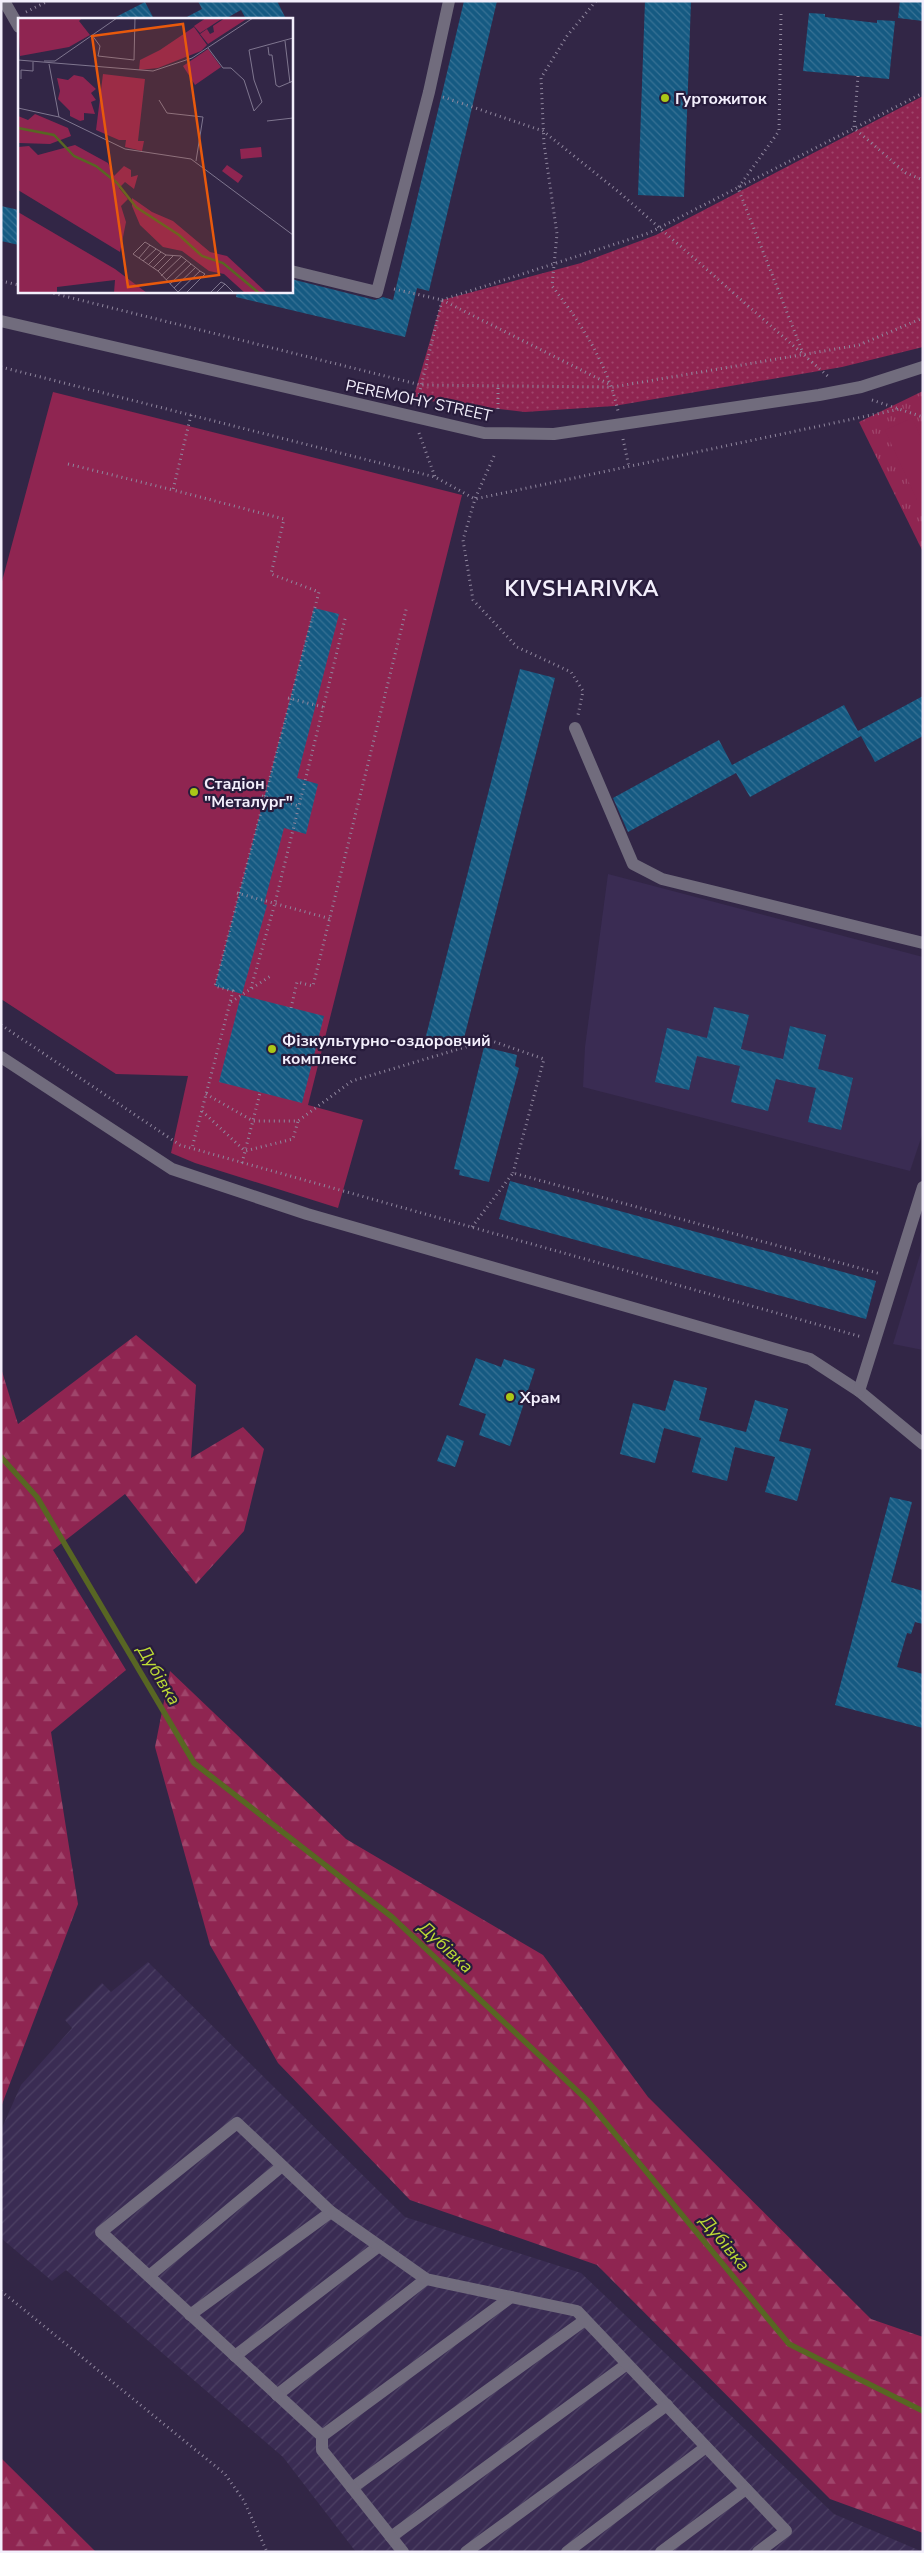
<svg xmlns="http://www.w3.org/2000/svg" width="924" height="2553" viewBox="0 0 924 2553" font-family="'Nunito Sans',sans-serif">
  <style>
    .built { fill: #3a2c53 }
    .industrial { fill: url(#industrial-furrows) }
    .grass { fill: url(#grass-dots) }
    .forest { fill: url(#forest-firs) }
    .park { fill: url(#park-tufts) }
    .garden { fill: #8f2551 }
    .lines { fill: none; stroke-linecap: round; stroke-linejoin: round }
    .stream { stroke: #586623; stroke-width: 5.5 }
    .building { fill: url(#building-back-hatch) }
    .path { stroke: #90879e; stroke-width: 3; stroke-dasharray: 1 4; stroke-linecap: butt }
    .minor { stroke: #716c7d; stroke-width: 12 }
    .poi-dot { fill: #aac717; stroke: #281c3c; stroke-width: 2 }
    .labels { text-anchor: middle; stroke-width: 4.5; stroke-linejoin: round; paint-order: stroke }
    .poi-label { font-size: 16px; font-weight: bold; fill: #f3effc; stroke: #281c3c; text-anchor: start }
    .street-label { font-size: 16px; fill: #f3effc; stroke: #281c3c }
    .water-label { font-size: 18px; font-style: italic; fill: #bddb35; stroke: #281c3c }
    .district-label { font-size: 21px; font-weight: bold; letter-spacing: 1px; fill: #f3effc; stroke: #281c3c }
    .inset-river { fill: none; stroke: #586623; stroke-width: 2.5 }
    .inset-road { fill: none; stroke: #7f768f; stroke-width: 1 }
    .view { fill: #e8590c; fill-opacity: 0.15; stroke: #e8590c; stroke-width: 2.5 }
    .inset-edge { fill: none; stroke: #f3effc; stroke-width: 2.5 }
  </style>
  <defs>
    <pattern id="industrial-furrows" width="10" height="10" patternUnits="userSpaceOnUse" patternTransform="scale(1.25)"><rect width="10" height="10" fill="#3a2c53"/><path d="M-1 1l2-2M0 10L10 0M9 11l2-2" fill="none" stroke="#4d4164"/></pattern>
    <pattern id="grass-dots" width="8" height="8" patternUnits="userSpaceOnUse" patternTransform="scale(1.25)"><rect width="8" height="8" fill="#8f2551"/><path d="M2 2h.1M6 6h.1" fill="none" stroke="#9f456b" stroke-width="1.8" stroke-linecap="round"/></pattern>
    <pattern id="forest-firs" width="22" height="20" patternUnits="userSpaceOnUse" patternTransform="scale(1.25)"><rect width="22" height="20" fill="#8f2551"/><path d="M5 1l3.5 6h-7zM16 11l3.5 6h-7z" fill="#9f456b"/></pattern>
    <pattern id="park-tufts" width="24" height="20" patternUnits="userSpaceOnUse" patternTransform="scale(1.25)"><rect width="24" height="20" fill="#8f2551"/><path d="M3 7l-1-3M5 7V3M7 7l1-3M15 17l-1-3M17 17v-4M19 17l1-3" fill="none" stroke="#9f456b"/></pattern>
    <pattern id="building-back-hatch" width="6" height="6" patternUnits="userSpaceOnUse" patternTransform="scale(1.25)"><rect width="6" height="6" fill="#155a82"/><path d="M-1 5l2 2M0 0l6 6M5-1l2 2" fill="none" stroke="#387295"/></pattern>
  </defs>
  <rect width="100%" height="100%" fill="#322646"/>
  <!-- built -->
  <g class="built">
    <path d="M608,874l315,83v175l-13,39 -327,-84 2,-40z"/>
    <path d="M923,1245v105l-30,-6z"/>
  </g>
  <!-- industrial -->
  <path class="industrial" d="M148,1962l257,255 176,56 253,241 89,38h-567l-73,-95 -217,-187 -14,11 -51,-43v-108l20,-45 51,-57 -7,-8 37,-37 9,9z"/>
  <!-- grass -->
  <path class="grass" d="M923,96v251l-81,20 -228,39 -89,6 -112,-13 29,-99 139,-37 75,-28z"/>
  <!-- forest -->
  <g class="forest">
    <path d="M136,1335l60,50 -5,73 52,-31 21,22 -20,82 -48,53 -71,-90 -72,56 73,120 -75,62 27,172 -77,203v-739l17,56z"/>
    <path d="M170,1671l176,168 197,116 105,142 223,222 52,18v196l-93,-34 -233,-234 -187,-65 -132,-137 -68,-118 -55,-198z"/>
    <path d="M1,2458l95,94h-95z"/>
  </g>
  <!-- park -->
  <path class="park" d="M923,391v161l-64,-130z"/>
  <!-- garden -->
  <g class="garden">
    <path d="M53,392l409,103 -154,610 55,15 -25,88 -143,-45 -24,-10 17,-77 -72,-2 -115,-75v-414z"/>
    <path d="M912,418l11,24v55l-6,3 -32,-70z"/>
  </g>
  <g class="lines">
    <!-- stream -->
    <path class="stream" d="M1,1457l36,40 157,266 198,154 195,183 202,244 134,67"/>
  </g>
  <!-- building -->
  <g class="building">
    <path d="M198,1h79l9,18h-40l-5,-9 -16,9h-42l19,-10z"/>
    <path d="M464,1h33l-68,290 -12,-3 -12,49 -169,-40 1,-6h54v-12l84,21 8,-3 10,3z"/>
    <path d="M645,1h46l-7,196 -46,-2z"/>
    <path d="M900,1h23v20l-25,-3z"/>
    <path d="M145,2l9,17h-42z"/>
    <path d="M809,13l16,1v3l52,6v-3l18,1 -6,58 -86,-8z"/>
    <path d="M1,206l18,4v35l-18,-4z"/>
    <path d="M314,608l25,6 -42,164 21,6 -12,50 -22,-6 -20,76 3,1 -25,89 -27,-8z"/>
    <path d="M520,669l35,9 -93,368 -36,-10z"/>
    <path d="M923,696v40l-48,26 -14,-26 -111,61 -14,-24 -108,59 -15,-34 106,-58 13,25 112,-60 14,26z"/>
    <path d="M241,995l83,21 -22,87 -83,-21z"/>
    <path d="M714,1007l35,8 -8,34 42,10 7,-33 36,9 -8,34 35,9 -12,52 -33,-8 8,-34 -40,-9 -8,32 -37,-9 9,-36 -43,-10 -8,34 -34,-8 12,-54 40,10z"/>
    <path d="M484,1047l33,8 -2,11 4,2 -30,114 -30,-7 1,-5 -6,-1z"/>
    <path d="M510,1181l366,100 -10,38 -367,-100z"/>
    <path d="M476,1358l25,9 3,-8 31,10 -25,77 -31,-11 7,-21 -27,-9z"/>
    <path d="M674,1380l33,8 -8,32 47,12 9,-32 33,9 -9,32 32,8 -14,52 -32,-9 10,-35 -40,-10 -8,34 -35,-9 9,-34 -37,-10 -9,35 -35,-9 13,-51 32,8z"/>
    <path d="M447,1435l17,6 -9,26 -18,-6z"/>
    <path d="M890,1497l22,5 -21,80 32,9v33l-8,-2 -4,12 -4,-1 -10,34 26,7v54l-88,-23z"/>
  </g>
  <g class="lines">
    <!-- path -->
    <g class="path">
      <path d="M596,1l-29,35 -26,42 3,66 13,90 -5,52c29,37 56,79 66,125"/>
      <path d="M26,12l22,-11"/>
      <path d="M781,14l-2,117 -41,57 65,165"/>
      <path d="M858,76l-4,52 52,45 17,7"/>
      <path d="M443,97l100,34 77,62 210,185"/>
      <path d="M1,281l18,4"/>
      <path d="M394,289l48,11 -25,103"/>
      <path d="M44,291l377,94 192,2 246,-42 64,-27"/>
      <path d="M442,300l207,-67 274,-140"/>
      <path d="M442,300l169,85"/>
      <path d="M1,367l434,110 40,22 425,-90"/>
      <path d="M872,400l51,17"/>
      <path d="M498,409v-24"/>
      <path d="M191,415l-18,75 111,29 -13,55 48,18 -104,394 18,5 -41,157"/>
      <path d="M419,433l16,44"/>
      <path d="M623,439l6,28"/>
      <path d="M494,456l-19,43 -12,41 10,60 44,47 54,25 12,19 -5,24"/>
      <path d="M68,464l105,26"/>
      <path d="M288,698l35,9"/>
      <path d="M262,796l37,10"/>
      <path d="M237,893l94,26"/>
      <path d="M251,988l24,-85 71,-288"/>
      <path d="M231,1002l41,-27"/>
      <path d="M291,1008l6,-26 16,4 94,-380"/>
      <path d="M1,1025l179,120 682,192"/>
      <path d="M206,1094l47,27h45l54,-40 137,-41 55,19 -31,114"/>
      <path d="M202,1111l43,40 48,-12 5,-18"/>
      <path d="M242,1163l18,-70"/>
      <path d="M472,1227l41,-54 368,101"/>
      <path d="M1,2291l224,183 19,27 23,51"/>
    </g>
    <!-- minor -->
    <g class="minor">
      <path d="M4,1l15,26"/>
      <path d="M291,271l86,21 52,-200 20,-91"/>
      <path d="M1,321l483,112 70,1 265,-39 42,-8 62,-20"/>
      <path d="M575,728l58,136 29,15 261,64"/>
      <path d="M1,1057l171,112 135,45 503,145 49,32 64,53"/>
      <path d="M859,1391l64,-204"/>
      <path d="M149,2276l133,-110"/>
      <path d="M190,2315l141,-103"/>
      <path d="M235,2356l144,-110"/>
      <path d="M277,2395l149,-116"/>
      <path d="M322,2436l189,-139"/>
      <path d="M352,2488l233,-168"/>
      <path d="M391,2537l236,-173"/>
      <path d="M403,2552l-81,-102v-14l-221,-204 136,-109 94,89 95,67 151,32 209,220 -28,21"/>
      <path d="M466,2552l201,-147"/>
      <path d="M567,2552l139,-105"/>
      <path d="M661,2552l85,-63"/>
    </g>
  </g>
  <!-- markers -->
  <g class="poi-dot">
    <circle cx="665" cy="98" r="5"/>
    <circle cx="194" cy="792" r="5"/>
    <circle cx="272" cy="1049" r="5"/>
    <circle cx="510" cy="1397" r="5"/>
  </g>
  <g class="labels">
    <!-- poi labels -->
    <g class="poi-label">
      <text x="675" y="104">Гуртожиток</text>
      <text x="204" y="789">Стадіон<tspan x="204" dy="18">"Металург"</tspan></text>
      <text x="282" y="1046">Фізкультурно-оздоровчий<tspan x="282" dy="18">комплекс</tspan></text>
      <text x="520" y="1403">Храм</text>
    </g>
    <!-- street labels -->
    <g class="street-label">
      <text transform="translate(419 400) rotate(12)" y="6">PEREMOHY STREET</text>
    </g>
    <!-- water labels -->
    <g class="water-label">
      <text transform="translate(159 1675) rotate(59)" y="6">Дубівка</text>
      <text transform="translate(446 1947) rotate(43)" y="6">Дубівка</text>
      <text transform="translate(725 2243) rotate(50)" y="6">Дубівка</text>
    </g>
    <!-- district labels -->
    <g class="district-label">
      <text x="582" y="596">KIVSHARIVKA</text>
    </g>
  </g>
  <!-- overview -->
  <g transform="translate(18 18)">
    <rect width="275" height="275" fill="#322646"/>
    <path d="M188,0h17l-23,15 -6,-7zM207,0h23l-40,26 -8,-10 7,-5 3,5 4,-2 -1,-6zM176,9l13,18 -6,6 -43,17 -19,2 1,-10 20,-10z" fill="#8f2551"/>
    <path d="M0,0h64l-3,3 11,14 -21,12 -49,9zM56,57l9,2 13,12 -5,4 5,7 -5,2 4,12 -11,-1v7l-4,1 -10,-5v-5l-12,-12 2,-8 -3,-13 11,2zM17,96l33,14 3,8 -21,8 -31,-1 -1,-27 10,4zM57,127l33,18 6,13 10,-10 7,4v7l7,-2 -4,14 -9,-7 -6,6 9,11 -7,7 5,16 -6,30 -102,-62v-43l11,-1 9,9zM114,180l20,14 21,9 37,31 17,4 40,37h-22l-21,-19 -15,-3 -27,-20 -19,-4 -23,-22 -8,-19zM0,194l97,57 32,24h-33l1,-13 -58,7v6h-39z" fill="#8f2551"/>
    <path d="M190,31l13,18 -26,18 -12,-19z" fill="#8f2551"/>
    <path d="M85,56l42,5 -7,62h6l-2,10 -17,-4 1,-7h-7l-23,-10zM243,129l1,10 -21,2 -1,-10zM209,147l16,11 -5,7 -16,-12z" fill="#8f2551"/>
    <path class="inset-river" d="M0,110l36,7 20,21 22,10 21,17 19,24 43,28 23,21 21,7 36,30"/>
    <path class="inset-road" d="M74,17l8,11 -2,10 36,4 1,-42M267,23l5,42M250,29l1,8h3l4,30 3,2 14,-6M190,30l15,20h8l13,12 10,31M0,42l135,11 39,-13 61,-40M26,43h11l62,-43M31,46l10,53M3,61v-9l12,1v-9M141,82l8,13 36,4 -7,44M0,90l41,9 66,32 66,10 102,76M236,93l8,-9 -8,-22 -5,-30 44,-12M249,103l26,-3M121,240l11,-13M125,243l13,-12M130,247l13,-13M135,250l13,-13M140,253l16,-16M143,258l21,-20M148,262l21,-20M152,266l21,-20M156,270l22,-21M168,275l19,-19 -5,-3 -19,-15 -15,-1 -21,-13 -12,12 25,17 20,21 22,-21M192,275l11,-11 4,2M198,275l9,-9 9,9"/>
    <path class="view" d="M165,6l36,251 -91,12 -36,-251z"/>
    <rect width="275" height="275" class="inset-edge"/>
  </g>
  <!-- border -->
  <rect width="924" height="2553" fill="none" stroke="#f3effc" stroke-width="5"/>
</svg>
